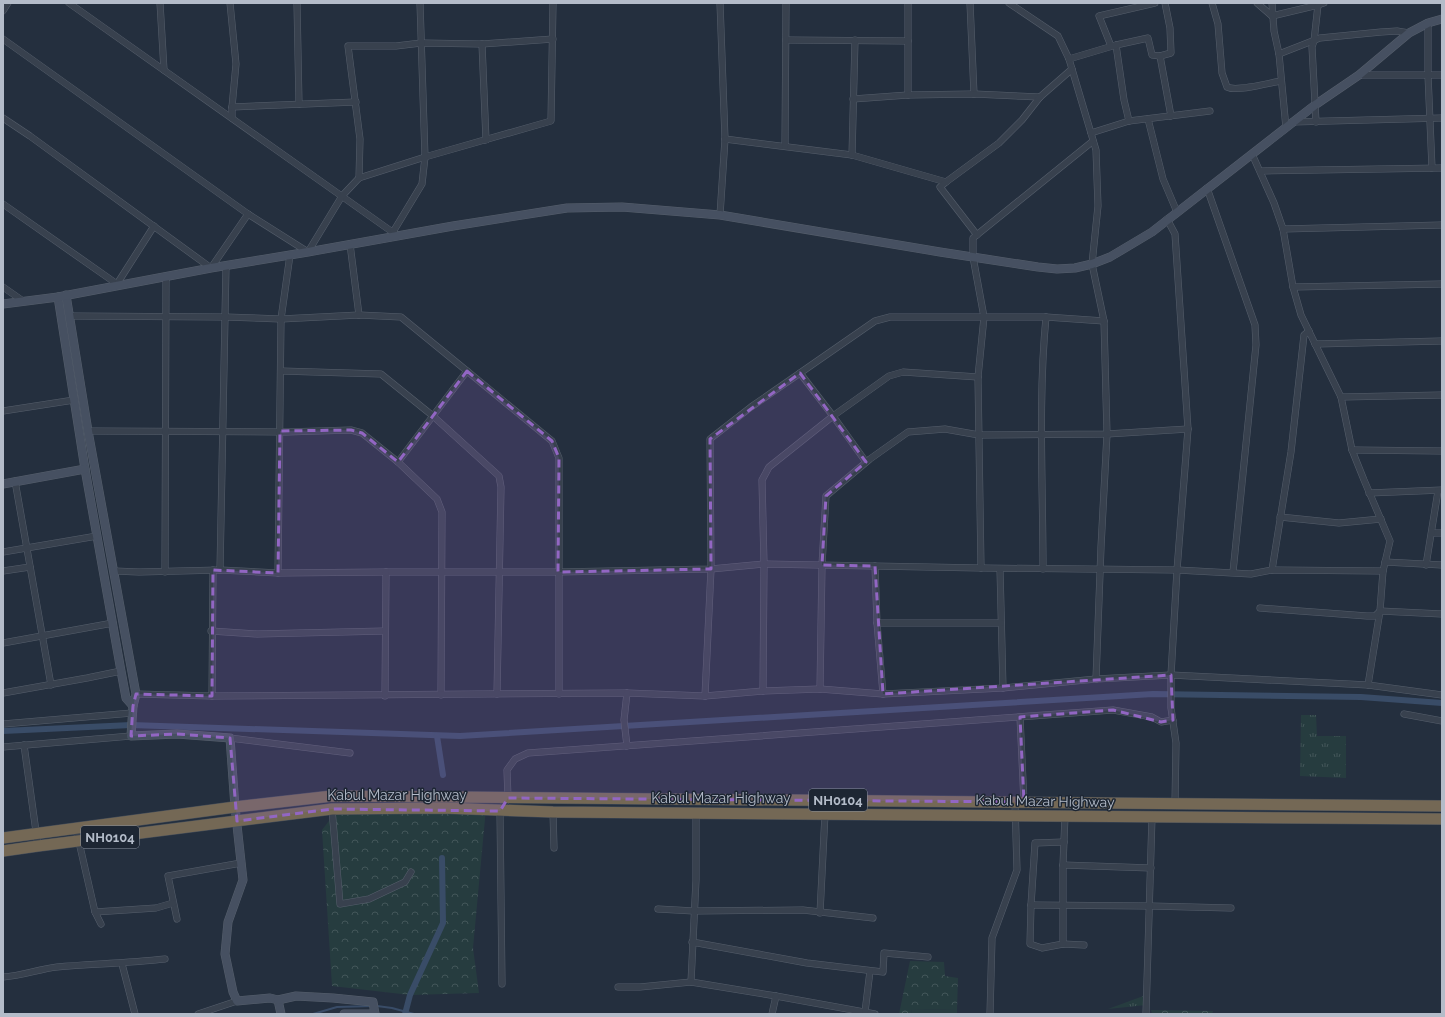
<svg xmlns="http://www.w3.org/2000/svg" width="1445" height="1017" viewBox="0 0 1445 1017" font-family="Raleway,sans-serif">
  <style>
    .grass { fill: url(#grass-tufts) }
    .forest { fill: url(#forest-crowns) }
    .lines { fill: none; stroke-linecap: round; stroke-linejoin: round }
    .stream { stroke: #394c67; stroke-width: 2 }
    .canal { stroke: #394c67; stroke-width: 6 }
    .street-casing { stroke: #565f6c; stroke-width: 7 }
    .secondary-casing { stroke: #565f6c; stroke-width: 9 }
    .highway-casing { stroke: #434c59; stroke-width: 12 }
    .street { stroke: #38414e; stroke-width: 6 }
    .secondary { stroke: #465061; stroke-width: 8 }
    .highway { stroke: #746855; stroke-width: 11 }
    .marked { fill: #9266c3; fill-opacity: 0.2; stroke: #9266c3; stroke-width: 3; stroke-dasharray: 8 5; stroke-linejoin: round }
    .labels { text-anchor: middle; stroke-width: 3; stroke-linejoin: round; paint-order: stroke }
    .shield { fill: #1d2633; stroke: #878f9c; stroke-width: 1 }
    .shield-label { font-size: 13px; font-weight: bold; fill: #b4bcc9 }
    .street-label { font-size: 14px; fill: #b4bcc9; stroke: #1d2633 }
  </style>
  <defs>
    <pattern id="grass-tufts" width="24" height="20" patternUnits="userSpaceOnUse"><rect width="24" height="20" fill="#263c3f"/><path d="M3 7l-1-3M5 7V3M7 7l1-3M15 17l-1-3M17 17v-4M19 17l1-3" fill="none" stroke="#435659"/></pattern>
    <pattern id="forest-crowns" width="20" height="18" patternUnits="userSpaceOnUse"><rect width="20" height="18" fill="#263c3f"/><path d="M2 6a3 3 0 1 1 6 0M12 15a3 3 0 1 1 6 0" fill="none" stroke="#435659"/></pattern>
  </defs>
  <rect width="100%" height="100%" fill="#242f3e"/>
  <!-- grass -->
  <g class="grass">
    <path d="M1301,715h15l1,21h29v42l-46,-2z"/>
    <path d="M1146,995v10l-38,4z"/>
    <path d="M912,1009l45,1v4h-46z"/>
  </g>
  <!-- forest -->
  <g class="forest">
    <path d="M486,808l-13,140 6,45 -69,2 -78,-9 -10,-156 16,-21z"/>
    <path d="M910,961l34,1 1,14 13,2 -1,32 -45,-1 -1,5h-12z"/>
    <path d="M1151,1010l62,1 -1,3h-60z"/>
  </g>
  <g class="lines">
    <!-- stream -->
    <g class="stream">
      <path d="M377,1006l15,2 22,6"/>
      <path d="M313,1014l24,-7 35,-1"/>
    </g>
    <!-- canal -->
    <g class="canal">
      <path d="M3,731l128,-6 329,11 693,-42 208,3 81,6"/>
      <path d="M437,736l6,39"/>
      <path d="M405,1014l5,-19 33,-72 -1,-65"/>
    </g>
    <defs>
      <g id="street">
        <path d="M69,3l329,233"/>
        <path d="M160,3l4,67"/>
        <path d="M230,3l6,61 -4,43v11"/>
        <path d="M297,3l2,101"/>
        <path d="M720,3l5,136 -5,76"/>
        <path d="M970,3l4,91"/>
        <path d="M1009,3l49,33 11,23 27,91 2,56 -6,58 12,57 3,113 -6,113 -5,132"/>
        <path d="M1212,3l6,21 4,49 5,14c10,5 42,-4 54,-6"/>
        <path d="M1257,3l15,13 46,-11 6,-2"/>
        <path d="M1272,3l2,28 5,23 7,74"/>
        <path d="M3,11l5,-8"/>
        <path d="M1428,23v52l4,93"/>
        <path d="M3,39l245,175 60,38 34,-56 17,-18 66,-21 126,-36 2,-118"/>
        <path d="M786,40l122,1"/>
        <path d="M482,44l4,96"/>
        <path d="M1116,45l8,55 5,21"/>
        <path d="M1111,46l-12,-30 56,-13"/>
        <path d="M1279,54l41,-16 61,-6 16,-1 12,2"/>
        <path d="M1160,56l11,60"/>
        <path d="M1069,59l47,-14 32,-7 4,17 8,1 11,-3 -1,-25 -5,-25"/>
        <path d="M1359,75h83"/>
        <path d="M908,95v-92"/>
        <path d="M853,99l55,-4 66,-1 66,3"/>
        <path d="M232,107l124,-5"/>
        <path d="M3,118l27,18 181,132 37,-54"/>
        <path d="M1148,119l15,60 14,33"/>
        <path d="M1292,122l150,-4"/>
        <path d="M1316,122l-4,-75 2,-6 4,-36"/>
        <path d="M1091,133l38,-12 81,-10"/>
        <path d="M725,139l127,16 94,27 53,-39 23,-23 18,-23 32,-28"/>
        <path d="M785,146l1,-143"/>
        <path d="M1252,154l22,49 9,26 10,58 8,28 40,82 11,53 12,30 26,61 -7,30 -3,40 -12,74"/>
        <path d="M852,155l3,-115"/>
        <path d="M1261,171l181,-3"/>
        <path d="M359,178l1,-39 -12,-93h48l25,-3 61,1 71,-5"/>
        <path d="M946,182l-6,5 37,48"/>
        <path d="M1207,188l48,137 1,20 -23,227"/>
        <path d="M3,204l114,80v2"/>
        <path d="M1167,219l8,15 13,195 -11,141 -6,105v33l5,35 -1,61"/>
        <path d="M1283,229l159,-4"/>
        <path d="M393,232l29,-48 3,-27 -5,-154"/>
        <path d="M350,244l9,71"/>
        <path d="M117,284l37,-58"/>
        <path d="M3,287l20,14"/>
        <path d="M1293,287l149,-3"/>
        <path d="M70,316l155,1 56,2 78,-4 42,2 66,54"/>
        <path d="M1315,344l127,-3"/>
        <path d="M281,371l100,3 52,42 66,60 2,11 -4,207"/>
        <path d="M800,373l33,43 33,46"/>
        <path d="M1341,397l101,-2"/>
        <path d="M3,411l71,-11"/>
        <path d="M88,431l198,1 65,-2 11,3 36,29 69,-91 85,70 7,17v236"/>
        <path d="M1352,450l90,1"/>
        <path d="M398,462l39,37 5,13 -1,183"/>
        <path d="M15,481l36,204"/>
        <path d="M1369,493l73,-3"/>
        <path d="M1280,517l59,6 42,-4"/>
        <path d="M1432,533h10"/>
        <path d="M3,552l94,-16"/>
        <path d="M1385,562l57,3"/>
        <path d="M1426,565l12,-74"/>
        <path d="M875,566l2,57 6,71"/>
        <path d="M981,568l-3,-191 6,-60 -11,-60v-19l120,-97"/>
        <path d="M1000,569l3,119"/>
        <path d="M1043,569c0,-84 -5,-169 3,-252"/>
        <path d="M220,570l6,-304"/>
        <path d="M1272,570l19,-118 13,-117 5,-4"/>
        <path d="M3,571l27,-4"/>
        <path d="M114,571l25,1 81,-2 58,3 108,-1h172l153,-3 53,-5 217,4 196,2 74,4 21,-4 111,1"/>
        <path d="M165,572l1,-295"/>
        <path d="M278,573l3,-254 9,-64"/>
        <path d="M1260,608l107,8h8l5,-5 62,3"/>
        <path d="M877,623h124"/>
        <path d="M211,631l46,3 128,-3"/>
        <path d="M3,643l110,-20"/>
        <path d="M820,689l2,-124 4,-69 44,-37 38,-27 37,-3 34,6 128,-1 81,-5"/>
        <path d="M763,691l1,-127 -2,-84 7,-13 64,-51 56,-40 14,-4 75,5"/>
        <path d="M3,693l84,-15 34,-7"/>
        <path d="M136,694l76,2 415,-3 78,3 58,-5 57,-2 63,5 120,-6 93,-9 75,-4 197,10 74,10"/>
        <path d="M212,696l1,-126"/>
        <path d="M385,696l1,-124"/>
        <path d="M705,696l6,-127 -1,-130 41,-32 124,-86 15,-4h156l58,4"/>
        <path d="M1404,714l38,7"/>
        <path d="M1020,717l4,85"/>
        <path d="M3,724l129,-11"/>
        <path d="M230,738l120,15"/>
        <path d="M24,745l14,101"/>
        <path d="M627,746l-3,-26 3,-27"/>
        <path d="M3,747l128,-11"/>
        <path d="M332,809l8,95 29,-5 36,-17 6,-10"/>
        <path d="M553,812l1,36"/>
        <path d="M76,829l19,83"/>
        <path d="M1064,842l-29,1 -4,62 -1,39 12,4 21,-4 21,1"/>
        <path d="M1063,865l88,3"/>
        <path d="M1031,905l119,1 81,2"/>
        <path d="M658,909l36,2 109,-1 70,8"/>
        <path d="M820,913l5,-99"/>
        <path d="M177,919l-9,-43 73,-13"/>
        <path d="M101,924l-6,-12 61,-4 17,-5"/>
        <path d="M692,942l115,21 76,9 1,-19 44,4"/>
        <path d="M1063,944v-79l2,-49"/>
        <path d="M122,964l13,50"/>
        <path d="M3,977c19,-1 36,-8 54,-10 36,-3 72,-4 108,-8"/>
        <path d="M691,982l5,-102v-68"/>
        <path d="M502,984l-2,-173 8,-13 -1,-28 8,-11 13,-6 585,-43 39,7 9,5 12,-2"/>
        <path d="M618,987h22l51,-5 85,14 99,18"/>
        <path d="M865,1012l5,-41"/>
        <path d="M198,1014l39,-13"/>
        <path d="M772,1014l4,-18"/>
        <path d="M990,1014l2,-76 25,-68 -2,-68"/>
        <path d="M1146,1014l6,-197"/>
      </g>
      <g id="secondary">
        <path d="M66,295l22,136 48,263 -3,12 -2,30 46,-2 53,4 5,69 8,73 -15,42 -3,32 8,38 4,9 33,-3 8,2 3,14"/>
        <path d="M58,297l27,172 36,202 5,27 7,8"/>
        <path d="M3,304l55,-7 153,-29 97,-16 145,-26 114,-18 55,-1 98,8 220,37 98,15 19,2 18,-1 17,-4 18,-7 42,-25 163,-127 44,-30 50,-42 19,-10 14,-4"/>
        <path d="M3,484l82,-15"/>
        <path d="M278,1000l18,-4 37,2 40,4 2,12"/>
        <path d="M344,1014h31"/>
      </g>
      <g id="highway">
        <path d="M3,838l232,-31 97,-11 1110,10"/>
        <path d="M3,851l35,-5 294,-37 110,-1 111,4 889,7"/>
      </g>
    </defs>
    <!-- street casing -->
    <use href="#street" class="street-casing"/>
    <!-- secondary casing -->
    <use href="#secondary" class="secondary-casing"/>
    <!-- highway casing -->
    <use href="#highway" class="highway-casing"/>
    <!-- street -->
    <use href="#street" class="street"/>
    <!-- secondary -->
    <use href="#secondary" class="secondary"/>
    <!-- highway -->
    <use href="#highway" class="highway"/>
  </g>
  <!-- marked area -->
  <path class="marked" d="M467,371l85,70 7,17 -1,114 153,-3 -1,-130 90,-66 66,89 -40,34 -4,69 53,1 8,128 288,-19 2,45 -12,2 -48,-12 -93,7 4,85 -516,-4 -8,13 -168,-2 -95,12 -7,-83 -53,-4 -46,2 2,-30 3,-12 76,2 1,-126 65,3 2,-142 71,-1 11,3 36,29z"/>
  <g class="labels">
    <!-- shield labels -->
    <g class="shield">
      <rect x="809" y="789" width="58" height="22" rx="3"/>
      <rect x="81" y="826" width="58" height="22" rx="3"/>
    </g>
    <g class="shield-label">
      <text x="838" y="805">NH0104</text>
      <text x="110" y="842">NH0104</text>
    </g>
    <!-- street labels -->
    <g class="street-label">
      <text x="397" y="800">Kabul Mazar Highway</text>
      <text x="721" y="803">Kabul Mazar Highway</text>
      <text transform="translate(1045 801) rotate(1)" y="5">Kabul Mazar Highway</text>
    </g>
  </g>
  <!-- border -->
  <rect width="1445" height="1017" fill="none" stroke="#b4bcc9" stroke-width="8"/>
</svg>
